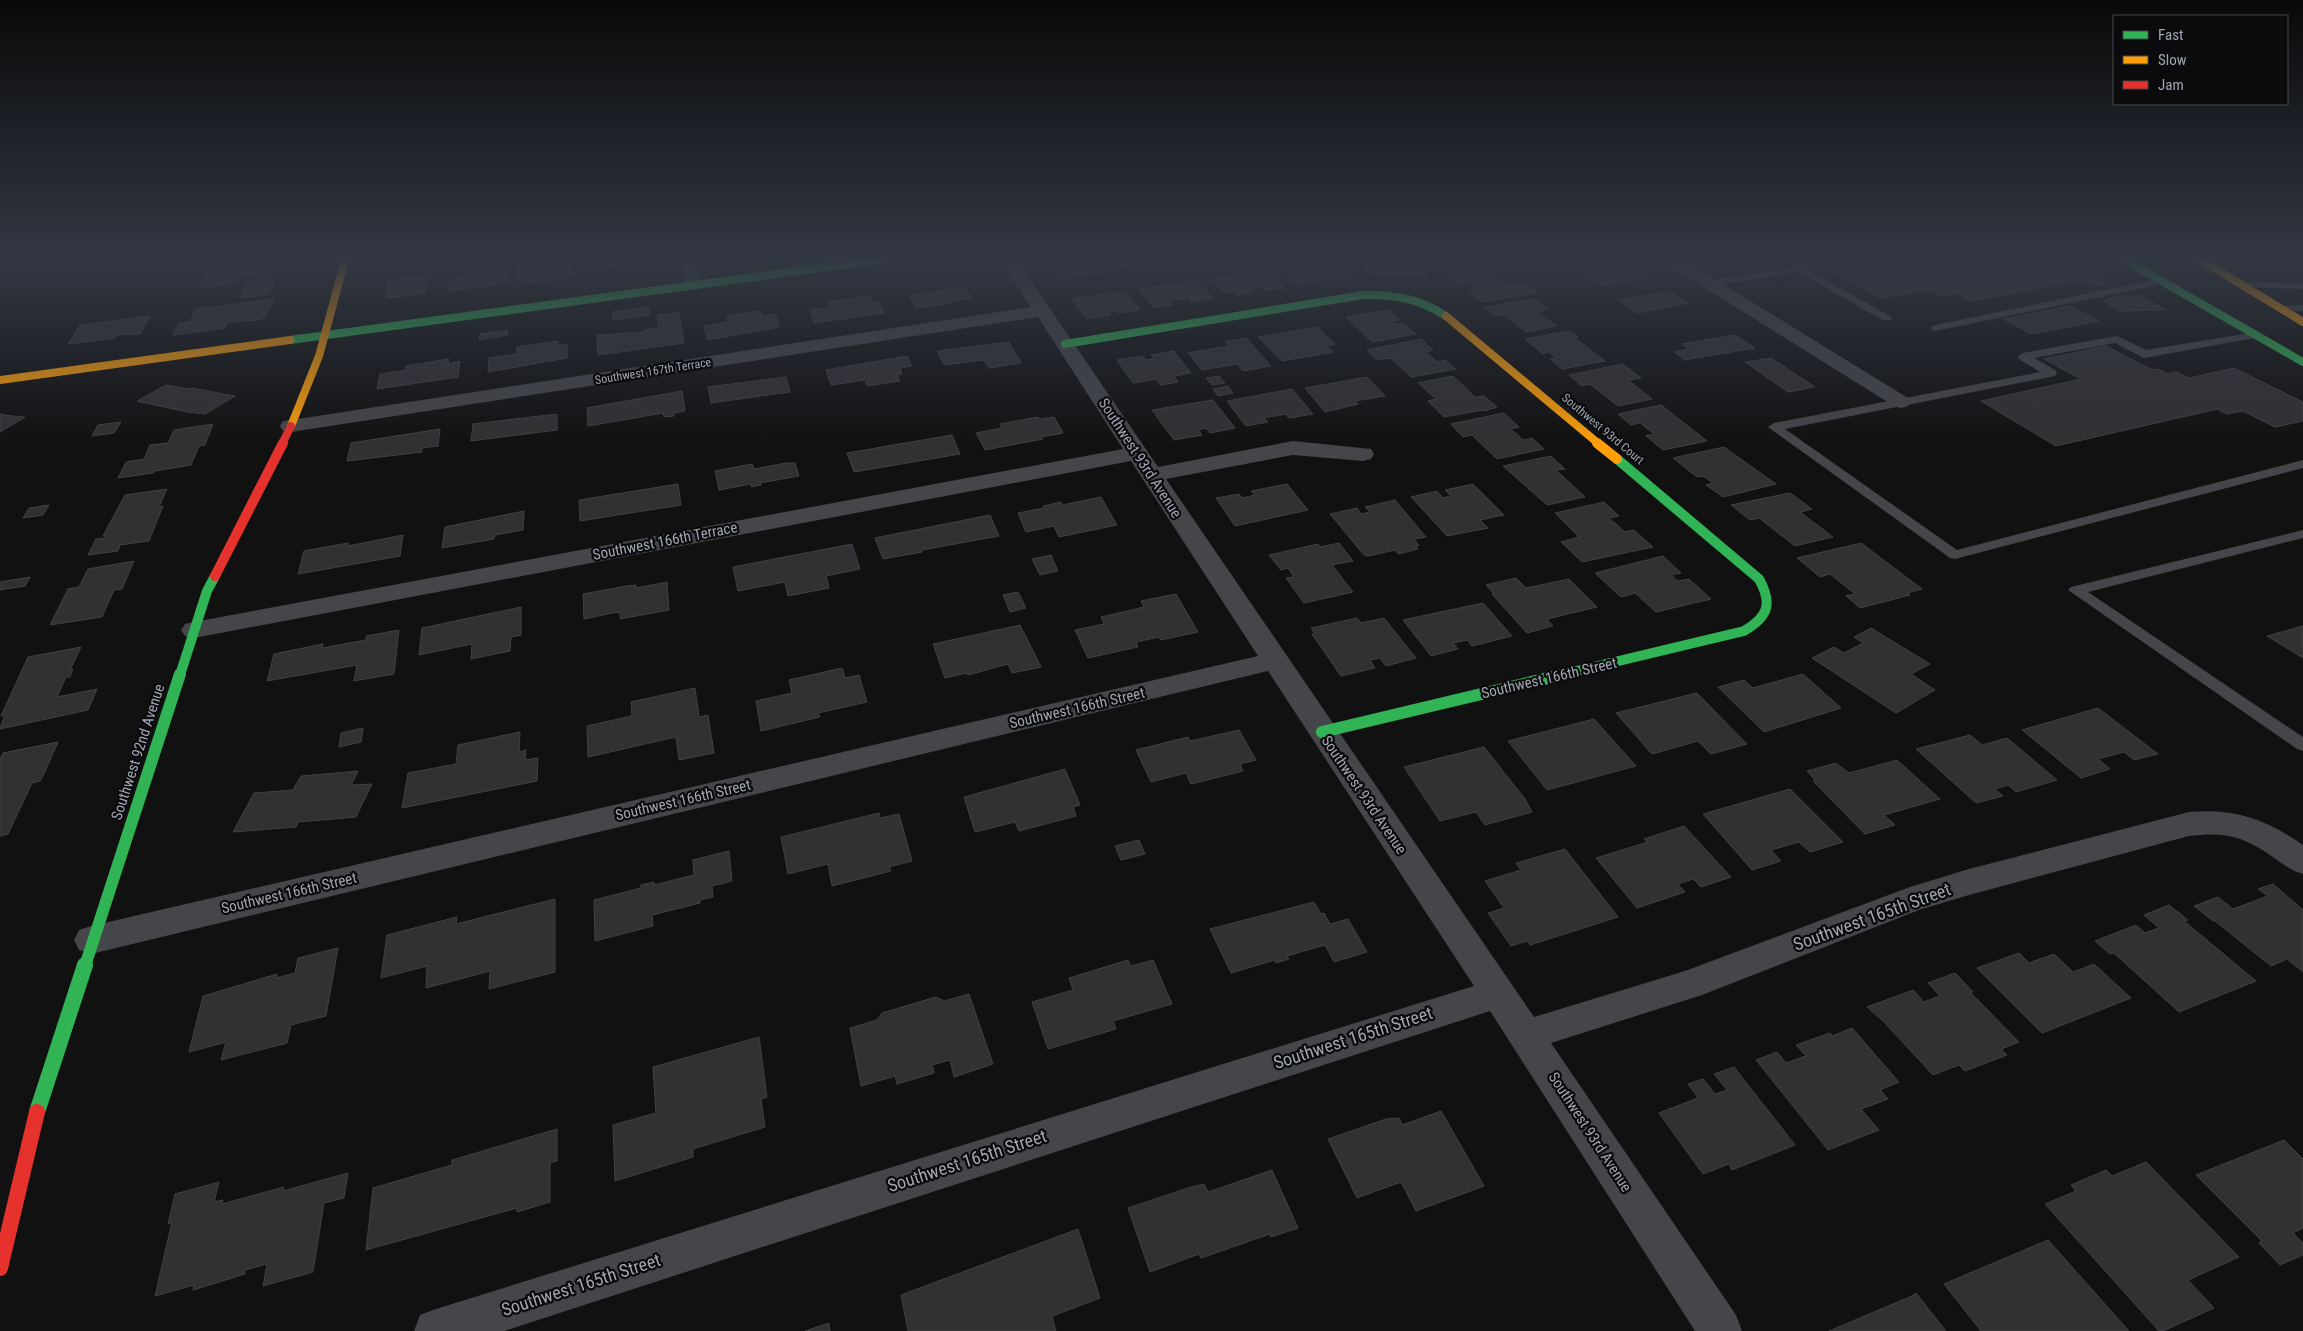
<svg xmlns="http://www.w3.org/2000/svg" width="2303" height="1331" viewBox="0 0 2303 1331" font-family="'Roboto Condensed',sans-serif">
  <style>
    .building { fill: #313133; stroke: #404145 }
    .lines { fill: none; stroke-linecap: round; stroke-linejoin: round }
    .lane { fill: #45464a; fill-rule: evenodd }
    .street { fill: #45464a; fill-rule: evenodd }
    .fast-far3 { stroke: #30b455; stroke-width: 8 }
    .fast-far2 { stroke: #30b455; stroke-width: 10 }
    .fast-far1 { stroke: #30b455; stroke-width: 12 }
    .fast { stroke: #30b455; stroke-width: 16 }
    .slow-far1 { stroke: #ff9f0a; stroke-width: 8 }
    .slow { stroke: #ff9f0a; stroke-width: 10 }
    .jam-far2 { stroke: #e5322d; stroke-width: 8 }
    .jam-far1 { stroke: #e5322d; stroke-width: 10 }
    .jam { stroke: #e5322d; stroke-width: 16 }
    .labels { text-anchor: middle; stroke-width: 4.5; stroke-linejoin: round; paint-order: stroke }
    .far-street-label { font-size: 12px; fill: #a1a6b3; stroke: #0b0b0d }
    .street-label { font-size: 15px; fill: #a1a6b3; stroke: #0b0b0d }
    .near-street-label { font-size: 18px; fill: #a1a6b3; stroke: #0b0b0d }
  </style>
  <rect width="100%" height="100%" fill="#111"/>
  <!-- building -->
  <g class="building">
    <path d="M392,260h37l-38,6z"/>
    <path d="M579,260h49v2l-10,2v2l-34,5 -1,-11z"/>
    <path d="M1074,260h30l10,11 -56,9 -12,-16z"/>
    <path d="M1114,260h65l-58,8z"/>
    <path d="M1367,260h60v18l-61,-4z"/>
    <path d="M1719,260h60l6,3 -47,8z"/>
    <path d="M1875,260h190l35,16 -7,1 14,7 -13,2 -13,-6 -110,21 -15,-8 -17,3 -12,-6 -47,8 -54,-30z"/>
    <path d="M1337,262l16,15 -28,4 -2,-2 -9,1 2,2 -18,3 -18,-18 25,-4 4,3z"/>
    <path d="M573,263l1,14 -55,8v-18l23,-3 1,4z"/>
    <path d="M274,266l-7,14 8,-1 -6,15 -28,4 7,-16h5l3,-6 -16,2 -2,5 -39,5 7,-14z"/>
    <path d="M1631,266l17,11 -48,9 -17,-12z"/>
    <path d="M502,270v2l7,-1 -1,10 -7,1v2l-53,7 2,-13z"/>
    <path d="M1262,270h4l18,18 -19,2 -4,-3 -12,2 4,3 -15,3 -3,-4 -11,2 -13,-14z"/>
    <path d="M1487,270l20,15 18,-3 13,10 -56,10 -13,-10 8,-2 -10,-8 -8,2 -10,-8z"/>
    <path d="M428,275v4h2l-1,3h-2l-2,11 -38,5 1,-6 -3,1 3,-13z"/>
    <path d="M1197,281l16,17 -22,4 -2,-4 -20,3 3,4 -18,3 -15,-19z"/>
    <path d="M965,287l6,11 -21,3 1,2 -6,1 -29,4 -6,-12z"/>
    <path d="M1125,291l15,19 -22,3 -2,-3 -8,1 3,4 -25,4 -14,-20z"/>
    <path d="M1670,291l18,12 -51,10 -18,-13z"/>
    <path d="M869,296l3,6 6,-1 6,12 -70,10 -4,-13 20,-3 -2,-5z"/>
    <path d="M2120,296h22l23,14 -47,1 -14,-10z"/>
    <path d="M274,299l-9,18 -7,3 -30,2 -3,6 -52,7 6,-12 11,-1 6,-13z"/>
    <path d="M1534,299l14,10 -11,2 20,15 -31,6 -23,-18 -8,2 -11,-9z"/>
    <path d="M2070,306l29,15 -67,13 -29,-15z"/>
    <path d="M649,307v8l-36,5 -1,-8z"/>
    <path d="M1389,310l11,10 -8,1 3,3 8,-1 13,11 -44,8 -26,-25z"/>
    <path d="M761,311l1,5 14,-2 3,13 -72,13 -3,-14 24,-4 -1,-6z"/>
    <path d="M679,312l5,31 -86,12 -1,-20 47,-3v-2l15,-3 -2,-12z"/>
    <path d="M150,316l-10,18 -24,1 -1,3 -47,6 12,-19z"/>
    <path d="M1317,327l18,17 -8,2 6,6 -51,9 -24,-24z"/>
    <path d="M508,330l-1,5 -28,5 1,-6z"/>
    <path d="M1570,331l8,6 -3,1 30,23 -43,8 -12,-10 6,-1 -7,-6 -6,2 -18,-15z"/>
    <path d="M1735,335l20,13 -70,12 -11,-8 15,-3 -7,-5z"/>
    <path d="M1246,338l25,28 -28,5 -6,-7 -35,6 -14,-17 41,-7 -4,-4z"/>
    <path d="M1421,339l12,11 -7,2 11,10 8,-2 11,9 -45,8 -20,-19 -14,2 -10,-10z"/>
    <path d="M558,341v4l9,-1v14l-79,14 1,-14 27,-4 1,-7z"/>
    <path d="M1009,342l12,21 -32,5 -5,-8 -40,5 -7,-14z"/>
    <path d="M2106,346l46,24 6,-1 10,5 9,-2 12,6 45,-10 69,34v19l-28,6 -32,-16 -16,3 -10,-5 -161,37 -75,-45 100,-22 -37,-20z"/>
    <path d="M1174,351l17,22 -17,3 4,6 -18,3 -4,-6 -23,4 -16,-23 26,-4 3,4 8,-1 -3,-4z"/>
    <path d="M907,356l5,10 -12,2 2,6 -5,1 3,6 -33,5 -2,-6 -34,5 -5,-15z"/>
    <path d="M1771,358l44,29 -27,5 -43,-30z"/>
    <path d="M449,359l-1,5 12,-3 -2,16 -81,12 3,-15 26,-4v-4z"/>
    <path d="M1623,364l18,14 -13,2 24,19 -34,7 -28,-22 -8,2 -13,-11z"/>
    <path d="M1219,376l6,7 -13,2 -6,-7z"/>
    <path d="M1453,376l22,21 9,-1 13,11 -12,4 -2,-1 -39,7 -16,-16 8,-2 -18,-16z"/>
    <path d="M786,377l4,15 -79,11 -3,-16z"/>
    <path d="M1367,377l18,19 -30,5 3,3 -33,8 -20,-24z"/>
    <path d="M166,385l23,4 3,-1 43,8 -30,18 -18,-2 -50,-11z"/>
    <path d="M1228,386l5,7 -15,3 -5,-7z"/>
    <path d="M1292,389l21,25 -24,4 -4,-4 -21,4 4,4 -22,4 -19,-25z"/>
    <path d="M682,391l3,20 -11,2v3l-10,1 -1,-4 -75,13 -1,-18z"/>
    <path d="M1213,400l22,28 -25,5 -4,-5 -8,2 4,5 -28,5 -22,-30z"/>
    <path d="M1661,405l46,36 -44,9 -17,-14 8,-2 -14,-11 -9,2 -13,-11z"/>
    <path d="M1504,413l15,14 -8,2 12,11 9,-2 12,11 -47,10 -25,-24 -9,2 -12,-13z"/>
    <path d="M0,414l12,2 13,1 -25,15z"/>
    <path d="M557,414v16l-86,11 2,-17z"/>
    <path d="M1038,417l2,2 14,-2 9,16 -22,4 2,2 -58,11 -9,-17 26,-5 -2,-4z"/>
    <path d="M121,422l-7,11 -22,3 6,-11z"/>
    <path d="M213,424l-8,21 -6,1 -8,19 -36,6 -2,2 -35,5 8,-16 18,-3 6,-14 18,-2 6,-13z"/>
    <path d="M440,429l-2,17 -16,2v4l-75,9 4,-18z"/>
    <path d="M952,435l8,19 -106,18 -7,-19z"/>
    <path d="M1724,447l52,37 -53,13 -17,-12 7,-2 -10,-7 -6,1 -24,-19z"/>
    <path d="M1551,456l14,13 -9,1 29,27 -38,8 -44,-39z"/>
    <path d="M786,463h9l4,13 -39,7 1,2 -10,2v-3l-32,6 -4,-19 37,-7 2,5z"/>
    <path d="M678,484l3,21 -101,16 -1,-21z"/>
    <path d="M1287,484l21,26 -73,16 -19,-28 23,-4 3,4 13,-3 -4,-4z"/>
    <path d="M1473,484l31,31 -24,5 8,8 -41,8 -36,-39 26,-6 6,7 8,-2 -6,-6z"/>
    <path d="M167,489l-8,18 4,-1 -14,35 -29,4 -2,6 -30,4 8,-16 9,-1 1,-2h-3l22,-41z"/>
    <path d="M1790,493l22,16 -12,3 33,25 -38,9 -36,-28 -9,2 -19,-15z"/>
    <path d="M1101,497l16,28 -58,12 -5,-11 -28,6 -8,-19 26,-5 -1,-2 18,-4 1,3z"/>
    <path d="M1395,500l31,37 -12,2 5,7h-4l3,3 -20,5 -3,-4 -27,6 -4,-1 -34,-41 27,-6 4,6 9,-2 -5,-5z"/>
    <path d="M1604,502l15,14 -10,2 16,14 9,-2 19,17 -71,15 -21,-20 18,-5 -24,-24z"/>
    <path d="M49,505l-6,10 -20,3 6,-10z"/>
    <path d="M524,511l-1,19 -28,5 -1,4 -52,9 3,-21z"/>
    <path d="M990,515l9,21 -77,14v2l-39,7 -8,-21z"/>
    <path d="M403,535l-3,21 -102,18 6,-23 44,-8v3z"/>
    <path d="M1339,543l14,18 -21,4 21,27 -49,11 -18,-25 8,-1 -6,-9 -7,2 -12,-15 49,-11 2,3z"/>
    <path d="M1861,543l61,46 -15,4 3,2 -50,13 -14,-12 9,-2 -25,-20 -10,3 -23,-19z"/>
    <path d="M852,544l8,25 -34,7 3,12 -41,8 -3,-14 -47,9 -5,-24z"/>
    <path d="M1051,555l7,16 -18,4 -8,-16z"/>
    <path d="M1663,556l18,17 -10,2 7,6 11,-2 22,20 -55,13 -21,-19 -14,4 -26,-24z"/>
    <path d="M134,561l-12,28 -8,1 -12,27 -52,8 18,-36 11,-2 9,-18z"/>
    <path d="M30,577l-5,9 -25,4v-8z"/>
    <path d="M1516,578l10,10 43,-9 28,28 -50,12 6,7 -26,7 -35,-39h2l-8,-9z"/>
    <path d="M667,582l2,28 -49,9v-6l-3,-1 -33,7 -1,-25 44,-8 9,-1v3z"/>
    <path d="M1018,592l8,16 -16,4 -7,-17z"/>
    <path d="M1176,594l22,38 -37,8 -2,-3 -23,5 2,5 -50,11 -13,-28 29,-6 -3,-7 43,-10 -3,-6z"/>
    <path d="M1483,603l29,33 -40,10 -5,-6 -14,3 5,6 -27,7 -28,-36z"/>
    <path d="M521,607v28l-10,2 -1,14 -39,8 1,-15 -53,11 3,-27z"/>
    <path d="M1357,618l4,5 23,-5 32,40 -30,8 -6,-8 -10,2 5,8 -34,8 -29,-42h3l-4,-6z"/>
    <path d="M1020,625l21,42 -29,6 -4,-9 -40,11 -1,-2 -22,5 -12,-34z"/>
    <path d="M2303,626v32l-36,-22z"/>
    <path d="M1871,628l59,36 -19,10 24,16 -39,23 -84,-55 22,-11 10,6 19,-10 -9,-6z"/>
    <path d="M399,630l-5,44 -40,7 3,-16 -90,16 7,-27 49,-10 -1,4 44,-8v-4z"/>
    <path d="M81,647l-11,23 3,-1 -3,8h-4l-9,20 40,-8 -9,21 -88,19 5,-14 -4,1 27,-59z"/>
    <path d="M842,668l3,10 14,-3 8,27 -49,11 2,4 -59,14 -5,-30 36,-8 -3,-13z"/>
    <path d="M1803,674l38,34 -77,24 -46,-45 26,-7 9,8z"/>
    <path d="M695,688l4,29 9,-2 6,38 -35,7 -3,-23 -88,20 -1,-31 45,-10 -1,-14z"/>
    <path d="M1697,693l50,51 -36,10 -13,-13 -46,13 -36,-41z"/>
    <path d="M2098,708l60,46 -24,6 -10,-8 -26,7 12,10 -29,9 -59,-48z"/>
    <path d="M1594,719l42,47 -89,24 -39,-49z"/>
    <path d="M363,728l-2,14 -22,5 2,-14z"/>
    <path d="M1239,730l17,30 -16,4 3,7 -52,13 -5,-11 -35,9 -15,-32 52,-13 2,4z"/>
    <path d="M520,732l-1,20 7,-2 -1,10 13,-2 -1,23 -135,27 6,-35 48,-9 2,-19z"/>
    <path d="M1970,735l12,10 25,-7 50,42 -41,12 -8,-7 -13,4 8,7 -27,7 -60,-54z"/>
    <path d="M58,742l-14,32 -4,7 -8,2 -24,51 -8,2v-77l3,-6z"/>
    <path d="M1484,747l41,52 7,13 -47,13 -9,-13 -36,9 -36,-54z"/>
    <path d="M1897,760l43,39 -56,16 11,10 -30,9 -52,-53 2,-1 -8,-9 29,-8 13,10z"/>
    <path d="M1065,769l15,36 -7,2 3,9 -57,15 -4,-9 -40,10 -11,-35z"/>
    <path d="M358,771l-7,14 21,-1 -16,33 -58,5 -2,5 -63,5 21,-39 39,-3 8,-14z"/>
    <path d="M1790,789l53,53 -33,10 -11,-10 -28,8 10,11 -29,9 -49,-56z"/>
    <path d="M879,813l1,5 19,-4 13,47 -23,6 2,4 -59,15 -4,-22 -40,10 -7,-37z"/>
    <path d="M1684,826l47,51 -30,10 -8,-8 -15,5 7,8 -48,16 -41,-50 52,-16 -4,-3z"/>
    <path d="M1139,840l6,14 -24,6 -6,-14z"/>
    <path d="M1565,849l53,68 -88,28 -3,-4 -16,5 -23,-33 16,-5 -19,-27 36,-11 -5,-7z"/>
    <path d="M729,851l3,30 -20,5 1,11 -13,3v3l-48,12 1,11 -58,15 -1,-41 47,-12v-3l13,-3v3l40,-10 -1,-15z"/>
    <path d="M2273,884l30,26v62l-16,-13 -16,7 -56,-45h-2l-19,-15 24,-9 15,12 35,-13 -10,-7z"/>
    <path d="M555,899v73l-66,17 1,-18 -64,17 1,-22 -46,12 6,-43 70,-18 -1,7z"/>
    <path d="M1314,902l7,12 3,-1 6,11 18,-5 19,33 -33,10 -9,-17 -38,11 2,3 -13,4 -1,-3 -44,13 -21,-44z"/>
    <path d="M2169,905l19,15 -4,1 72,60 -77,31 -65,-59 -4,1 -15,-13 41,-16 9,8 14,-5 -15,-13z"/>
    <path d="M338,948l-12,68 -35,9 -4,18 -66,17 5,-18 -37,10 14,-56 74,-22 -1,4 19,-5 3,-15z"/>
    <path d="M2019,953l10,10 25,-9 19,18 21,-8 37,34 -89,35 -65,-65z"/>
    <path d="M1128,960l3,6 22,-6 19,44 -59,17 3,8 -68,20 -16,-47 41,-12 -4,-12z"/>
    <path d="M1955,973l18,19h-3l49,50 -18,7 6,6 -42,16 -6,-6 -26,10 -50,-54 -16,-14 46,-17 11,12 16,-6 -12,-13z"/>
    <path d="M969,994l24,70 -39,13 -4,-17 -18,5 2,8 -37,11 -2,-8 -34,10 -11,-58 27,-8 5,-7 54,-16 8,4z"/>
    <path d="M1852,1028l47,54 -19,8 8,9 -27,10 18,21 -51,20 -72,-90 21,-8 9,11 20,-7 -10,-11 34,-12 2,3z"/>
    <path d="M759,1037l8,60 -6,2 4,28 -72,22v8l-78,24 -2,-56 43,-12 -3,-46z"/>
    <path d="M1734,1067l61,78 -63,25 -3,-6 -26,10 -44,-61 39,-15 -10,-14 15,-5 12,15 12,-4 -13,-16z"/>
    <path d="M1441,1111l43,75 -68,25 -15,-29 -44,16 -29,-59 58,-20 13,-1 3,7z"/>
    <path d="M557,1129v32l-7,2v39l-33,10v-4l-151,42 7,-62 79,-23v-5z"/>
    <path d="M2284,1140l19,19v69l-10,5 10,10v12l-23,10 -21,-22 3,-2 -66,-66z"/>
    <path d="M2146,1162l93,95 -51,23 26,28 -51,23h-4l-114,-127 31,-13 -5,-6 35,-15 6,6z"/>
    <path d="M1272,1170l26,58 -27,9 -1,-3 -69,24 -2,-4 -49,18 -22,-64 63,-21 13,-3 4,8z"/>
    <path d="M348,1173l-4,25 -20,5 -11,69 -50,14 4,-22 -22,6v4l-52,16 1,-5 -39,11 17,-74 -4,2 7,-30 44,-12 -5,20 9,-2 -1,4 62,-17 -1,4z"/>
    <path d="M1078,1229l22,69 -48,18 4,15h-148l-7,-36z"/>
    <path d="M2048,1240l81,91h-148l-37,-47z"/>
    <path d="M1916,1293l30,38h-117l83,-35z"/>
    <path d="M829,1323l1,8h-25z"/>
  </g>
  <g class="lines">
    <!-- lane -->
    <g class="lane">
      <path d="M1801,266l89,50 2,2 -2,2h-8l-83,-48 -88,14 -5,-3 5,-3z"/>
      <path d="M2163,278l5,3 -1,2 -232,48 -6,-3 6,-3z"/>
      <path d="M2241,282l62,1v6l-66,-2v-4z"/>
      <path d="M2303,305v6l-23,1 -6,-3 6,-3z"/>
      <path d="M2256,332l4,1 2,2 -2,2 -116,21 -29,-15 -81,15 21,12 2,3 -2,3 -270,53 172,121 346,-90v8l-348,91 -5,-1 -182,-131 6,-4 266,-51 -21,-13 -2,-2 6,-4 94,-17 29,14z"/>
      <path d="M2303,530v8l-215,54 215,145v14l-6,-2 -229,-159 3,-3z"/>
    </g>
    <!-- street -->
    <g class="street">
      <path d="M678,260h16l8,25 -3,4h-12z"/>
      <path d="M1000,260h17l141,207 135,-26 78,8 3,5 -3,5 -8,2 -70,-6 -127,24 368,538 151,-46 225,-84 59,-18 220,-57c45,-4 77,7 114,33v29c-13,-4 -22,-11 -33,-19 -29,-20 -47,-23 -81,-19l-220,59 -50,15 -217,85 -151,48 185,272 6,16h-47l-205,-320 -986,320h-90l6,-16 16,-6 1038,-323 -206,-315 -1177,283 -12,-4 -5,-10 5,-10 12,-4 1167,-270 -127,-195 -937,177 -9,-2 -4,-6 4,-6 9,-2 929,-173 -85,-132 -747,115 -8,-1 -3,-5 3,-5 8,-1 740,-113z"/>
      <path d="M1664,260h20l224,138 4,4 -4,4 -7,2 -7,-2 -227,-142z"/>
    </g>
    <!-- fast-far3 -->
    <g class="fast-far3">
      <path d="M2125,260l178,102"/>
      <path d="M290,340l589,-80"/>
      <path d="M1065,344l298,-49c31,-1 57,4 83,21"/>
    </g>
    <!-- fast-far2 -->
    <g class="fast-far2">
      <path d="M180,675l27,-84 8,-15"/>
      <path d="M1560,675l184,-44c24,-14 29,-27 15,-52l-142,-120"/>
    </g>
    <!-- fast-far1 -->
    <g class="fast-far1">
      <path d="M1322,732l243,-58"/>
      <path d="M85,966l95,-292"/>
    </g>
    <!-- fast -->
    <path class="fast" d="M37,1112l48,-147"/>
    <!-- slow-far1 -->
    <g class="slow-far1">
      <path d="M2201,260l102,62"/>
      <path d="M1446,316l153,128"/>
      <path d="M0,380l290,-40"/>
      <path d="M291,426l28,-70 26,-96"/>
    </g>
    <!-- slow -->
    <path class="slow" d="M1597,443l20,16"/>
    <!-- jam-far2 -->
    <path class="jam-far2" d="M282,444l9,-18"/>
    <!-- jam-far1 -->
    <path class="jam-far1" d="M215,576l68,-133"/>
    <!-- jam -->
    <path class="jam" d="M0,1268l37,-156"/>
  </g>
  <!-- sky -->
  <linearGradient id="sky" x2="0" y2="1"><stop stop-color="#090909"/><stop offset="0.58" stop-color="#323843"/><stop offset="1" stop-color="#323843" stop-opacity="0"/></linearGradient>
  <rect width="2303" height="446" fill="url(#sky)"/>
  <g class="labels">
    <!-- far-street labels -->
    <g class="far-street-label">
      <text transform="translate(653 371) rotate(-9)" y="4">Southwest 167th Terrace</text>
      <text transform="translate(1603 429) rotate(40)" y="4">Southwest 93rd Court</text>
    </g>
    <!-- street labels -->
    <g class="street-label">
      <text transform="translate(1140 458) rotate(57)" y="5">Southwest 93rd Avenue</text>
      <text transform="translate(665 541) rotate(-11)" y="5">Southwest 166th Terrace</text>
      <text transform="translate(1549 678) rotate(-13)" y="5">Southwest 166th Street</text>
      <text transform="translate(1077 708) rotate(-13)" y="5">Southwest 166th Street</text>
      <text transform="translate(138 752) rotate(-72)" y="5">Southwest 92nd Avenue</text>
      <text transform="translate(1364 795) rotate(56)" y="5">Southwest 93rd Avenue</text>
      <text transform="translate(683 800) rotate(-13)" y="5">Southwest 166th Street</text>
      <text transform="translate(289 893) rotate(-13)" y="5">Southwest 166th Street</text>
      <text transform="translate(1590 1132) rotate(57)" y="5">Southwest 93rd Avenue</text>
    </g>
    <!-- near-street labels -->
    <g class="near-street-label">
      <text transform="translate(1872 917) rotate(-20)" y="6">Southwest 165th Street</text>
      <text transform="translate(1353 1038) rotate(-18)" y="6">Southwest 165th Street</text>
      <text transform="translate(967 1161) rotate(-18)" y="6">Southwest 165th Street</text>
      <text transform="translate(581 1285) rotate(-18)" y="6">Southwest 165th Street</text>
    </g>
  </g>
  <!-- legend -->
  <rect x="2113" y="15" width="175" height="90" fill="#0b0b0d" stroke="#47494f"/>
  <rect x="2123" y="31" width="25" height="8" fill="#30b455" stroke="#47494f"/>
  <text x="2158" y="40" font-size="15" fill="#a1a6b3">Fast</text>
  <rect x="2123" y="56" width="25" height="8" fill="#ff9f0a" stroke="#47494f"/>
  <text x="2158" y="65" font-size="15" fill="#a1a6b3">Slow</text>
  <rect x="2123" y="81" width="25" height="8" fill="#e5322d" stroke="#47494f"/>
  <text x="2158" y="90" font-size="15" fill="#a1a6b3">Jam</text>
</svg>
